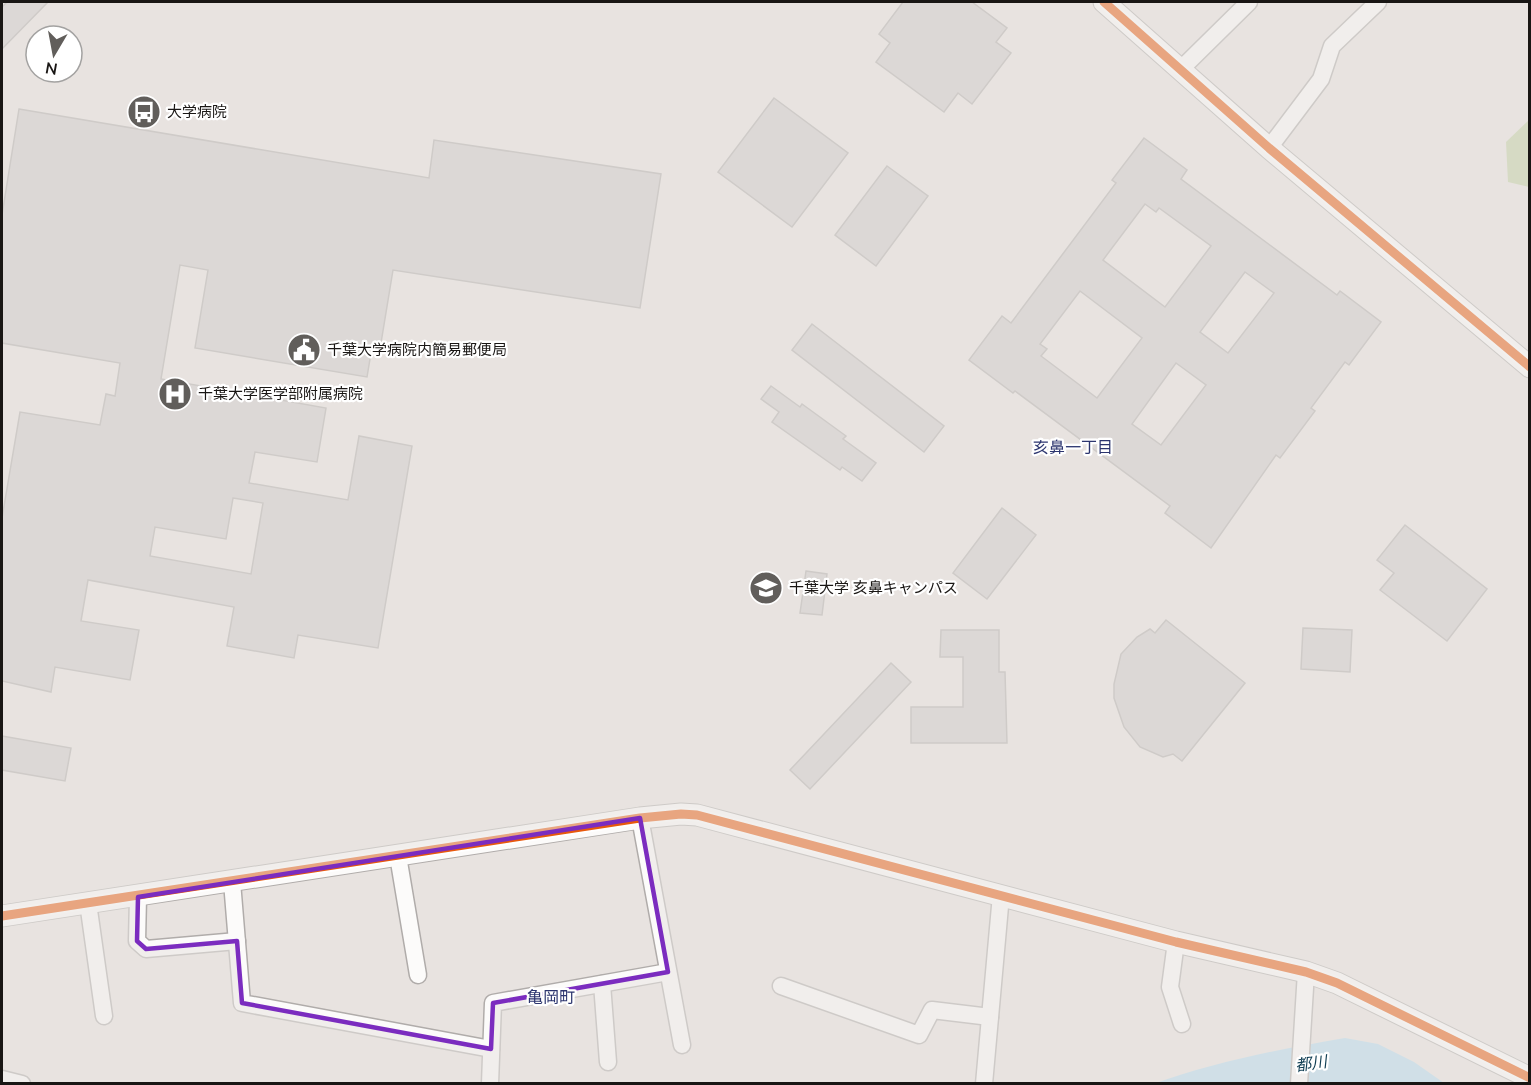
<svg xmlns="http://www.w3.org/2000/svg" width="1531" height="1085" viewBox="0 0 1531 1085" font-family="'Nunito Sans','Noto Sans JP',sans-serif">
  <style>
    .green { fill: #c2cfa2 }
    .water { fill: #b4daef }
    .building { fill: #cfcaca; stroke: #b1adac; stroke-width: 1.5; fill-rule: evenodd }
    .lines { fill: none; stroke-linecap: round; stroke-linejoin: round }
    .minor-casing { stroke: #b0acaa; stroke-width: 19 }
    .tertiary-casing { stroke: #b0acaa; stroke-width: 23 }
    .minor { stroke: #fcfbfa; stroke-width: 16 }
    .tertiary { stroke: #fcfbfa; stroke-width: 21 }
    .cycleway-casing { stroke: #fff; stroke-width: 13 }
    .cycleway { stroke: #e8590c; stroke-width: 9 }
    .marked { fill: none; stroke: #7b2cbf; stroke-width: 4.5; stroke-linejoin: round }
    .labels { text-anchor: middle; stroke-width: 4.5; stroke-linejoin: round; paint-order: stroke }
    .poi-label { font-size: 15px; fill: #191614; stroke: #fff; text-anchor: start }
    .neighbourhood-label { font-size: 16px; fill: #2c356f; stroke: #fff }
    .water-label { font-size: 16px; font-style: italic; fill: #113e53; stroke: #fff }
  </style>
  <rect width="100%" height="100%" fill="#e8e3e0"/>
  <!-- green -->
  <path class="green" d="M1529,120v67l-21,-5 -2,-40z"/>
  <!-- water -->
  <path class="water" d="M1345,1038l33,6 36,18 30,21 -291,1c62,-22 127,-35 192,-46z"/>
  <!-- building -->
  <g class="building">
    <path d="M7,2h41l-46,47v-42z"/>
    <path d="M903,2h69l35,26 -11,14 15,11 -39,51 -14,-11 -14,19 -68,-50 14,-19 -11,-9z"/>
    <path d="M774,98l74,55 -56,74 -74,-55z"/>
    <path d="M19,109l410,69 5,-38 227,34 -21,134 -247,-38 -14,85 -8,-2 -4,24 -172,-29 13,-78 -28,-5 -19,114 165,29 -9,54 -62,-10 -6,31 99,17 11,-64 53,10 -34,202 -80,-13 -4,23 -67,-12 7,-39 -146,-27 -7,41 58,9 -9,50 -75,-13 -4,25 -49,-11v-163l18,-106 80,13 6,-31 9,2 5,-33 -118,-20v-128zM233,498l30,5 -12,71 -101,-18 5,-29 71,12z"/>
    <path d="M1144,138l43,32 -6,9 156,116 3,-4 41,31 -32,43 -4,-3 -34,46 4,3 -35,47 -4,-3 -65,93 -46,-35 5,-7 -155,-115 -2,2 -44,-33 33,-44 9,7 105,-140 -4,-3zM1145,204l11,8 3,-4 52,38 -46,61 -62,-47zM1245,272l29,21 -46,60 -28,-21zM1080,291l62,47 -45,60 -56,-42 6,-7 -7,-5zM1176,363l30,22 -45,60 -29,-21z"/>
    <path d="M887,166l41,30 -52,70 -41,-31z"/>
    <path d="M812,324l132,102 -20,26 -132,-102z"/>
    <path d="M771,386l29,21 2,-3 44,32 -3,3 33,24 -14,18 -20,-14 -2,3 -68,-48 7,-10 -18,-13z"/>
    <path d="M1002,508l34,27 -49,64 -34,-26z"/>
    <path d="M1405,525l82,64 -40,52 -67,-51 14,-17 -17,-13z"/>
    <path d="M806,571l21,3 -5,41 -22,-2z"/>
    <path d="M1166,620l79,63 -63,78 -9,-7 -10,3 -23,-10 -16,-20 -10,-29v-14l7,-30 16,-17 13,-8 5,4z"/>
    <path d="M1303,628l49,2 -2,42 -49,-3z"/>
    <path d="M941,630h58v42h6l2,71h-96v-36h52v-50h-23z"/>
    <path d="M891,663l20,19 -101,107 -20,-19z"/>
    <path d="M2,736l69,12 -6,33 -63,-11z"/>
  </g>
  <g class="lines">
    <defs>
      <g id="minor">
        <path d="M1180,70l69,-68"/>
        <path d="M1269,148l52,-69 11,-33 46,-44"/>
        <path d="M640,818l42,227"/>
        <path d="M398,856l20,119"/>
        <path d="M232,882l10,121 249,46"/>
        <path d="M138,897l-1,44 9,8 91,-8"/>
        <path d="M88,903l16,113"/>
        <path d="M1176,942l-6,45 12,37"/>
        <path d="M602,984l6,78"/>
        <path d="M781,986l138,49 13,-25 58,7"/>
        <path d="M2,1079l20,5"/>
        <path d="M490,1084l3,-81 175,-31"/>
        <path d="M984,1084l17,-189"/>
        <path d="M1299,1084l7,-112"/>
      </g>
      <g id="tertiary">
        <path d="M1104,2l165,146 261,219"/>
        <path d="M2,916l638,-98 41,-4 16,1 479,127 130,30 31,11 193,95"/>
      </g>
    </defs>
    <!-- minor casing -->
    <use href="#minor" class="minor-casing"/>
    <!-- tertiary casing -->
    <use href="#tertiary" class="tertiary-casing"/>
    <!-- minor -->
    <use href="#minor" class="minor"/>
    <!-- tertiary -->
    <use href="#tertiary" class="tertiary"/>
    <defs>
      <g id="cycleway">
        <path d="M1104,2l165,146 261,219"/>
        <path d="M2,916l638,-98 41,-4 16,1 479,127 130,30 31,11 193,95"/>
      </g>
    </defs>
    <!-- cycleway casing -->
    <use href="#cycleway" class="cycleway-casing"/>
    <!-- cycleway -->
    <use href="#cycleway" class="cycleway"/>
  </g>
  <!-- marked area -->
  <path d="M0 0H1531V1085H0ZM640,818l28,154 -175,31 -2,46 -249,-46 -5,-62 -91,8 -9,-8 1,-44z" fill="#e8e3e0" fill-opacity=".55" fill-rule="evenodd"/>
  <path class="marked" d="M640,818l28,154 -175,31 -2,46 -249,-46 -5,-62 -91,8 -9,-8 1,-44z"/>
  <!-- icons -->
  <defs>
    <symbol id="bus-disc" viewBox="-11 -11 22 22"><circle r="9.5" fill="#615e5b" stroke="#fff"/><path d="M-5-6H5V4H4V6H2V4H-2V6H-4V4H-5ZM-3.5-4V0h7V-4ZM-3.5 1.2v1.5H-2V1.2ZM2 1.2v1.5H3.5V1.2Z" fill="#fff"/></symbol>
    <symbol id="civic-disc" viewBox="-11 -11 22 22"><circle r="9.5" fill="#615e5b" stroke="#fff"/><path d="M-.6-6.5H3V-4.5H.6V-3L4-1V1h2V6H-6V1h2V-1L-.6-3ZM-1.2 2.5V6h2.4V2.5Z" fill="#fff"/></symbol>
    <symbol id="hospital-disc" viewBox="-11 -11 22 22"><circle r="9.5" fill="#615e5b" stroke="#fff"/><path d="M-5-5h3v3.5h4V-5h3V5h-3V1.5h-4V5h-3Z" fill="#fff"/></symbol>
    <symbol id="university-disc" viewBox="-11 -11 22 22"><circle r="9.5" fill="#615e5b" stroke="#fff"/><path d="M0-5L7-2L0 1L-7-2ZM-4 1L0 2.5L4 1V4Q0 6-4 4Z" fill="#fff"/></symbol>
  </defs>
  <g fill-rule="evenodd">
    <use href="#bus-disc" x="125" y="93" width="38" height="38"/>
    <use href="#civic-disc" x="285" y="331" width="38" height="38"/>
    <use href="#hospital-disc" x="156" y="375" width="38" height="38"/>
    <use href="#university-disc" x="747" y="569" width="38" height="38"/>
  </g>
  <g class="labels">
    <!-- poi labels -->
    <g class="poi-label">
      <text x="167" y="117">大学病院</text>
      <text x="327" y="355">千葉大学病院内簡易郵便局</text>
      <text x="198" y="399">千葉大学医学部附属病院</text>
      <text x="789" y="593">千葉大学 亥鼻キャンパス</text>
    </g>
    <!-- neighbourhood labels -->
    <g class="neighbourhood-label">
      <text x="1073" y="453">亥鼻一丁目</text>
      <text x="551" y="1003">亀岡町</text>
    </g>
    <!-- water labels -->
    <g class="water-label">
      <text transform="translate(1311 1063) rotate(-8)" y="6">都川</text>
    </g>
  </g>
  <!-- border -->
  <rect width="1531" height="1085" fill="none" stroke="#191614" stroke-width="6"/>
  <!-- north arrow -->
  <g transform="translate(54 54) rotate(190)"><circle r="28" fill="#ffffff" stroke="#a3a2a1" stroke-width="1.5"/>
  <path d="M0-4.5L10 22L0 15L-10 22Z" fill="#615e5b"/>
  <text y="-9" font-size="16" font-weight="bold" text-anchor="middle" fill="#191614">N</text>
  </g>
</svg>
